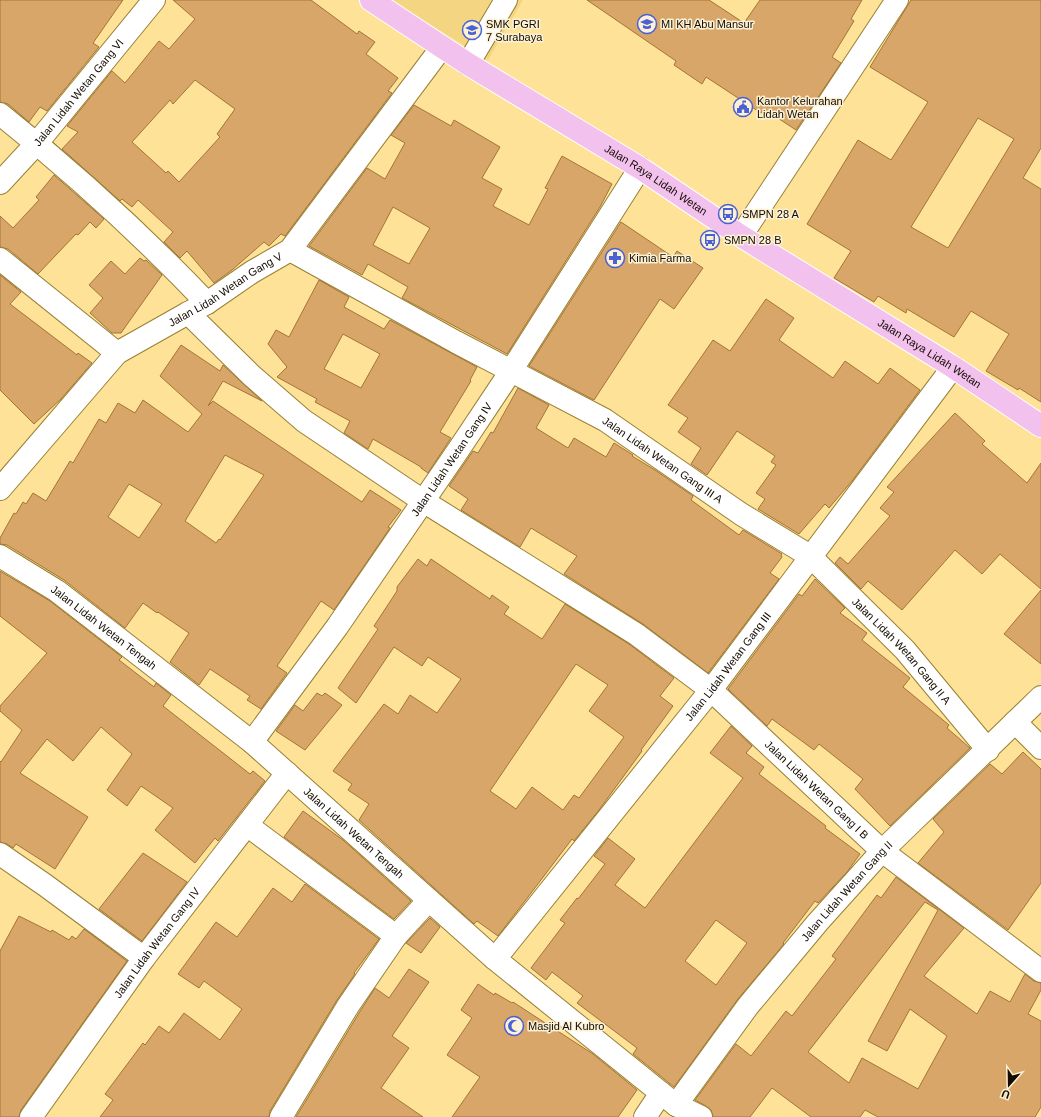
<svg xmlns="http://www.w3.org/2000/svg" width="1041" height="1117" viewBox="0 0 1041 1117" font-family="Arial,sans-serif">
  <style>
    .built { fill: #f4d682 }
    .building { fill: #d9a66a; stroke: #a47437; fill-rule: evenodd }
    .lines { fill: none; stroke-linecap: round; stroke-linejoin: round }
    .minor-casing { stroke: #998035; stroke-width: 24 }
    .major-casing { stroke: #fff; stroke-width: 24 }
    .minor { stroke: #fff; stroke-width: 22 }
    .major { stroke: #f2c1ed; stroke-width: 22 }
    .labels { text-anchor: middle; stroke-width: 3; stroke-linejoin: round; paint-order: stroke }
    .poi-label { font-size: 11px; fill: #130b00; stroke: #fcf1d4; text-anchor: start }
    .street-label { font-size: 11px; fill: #130b00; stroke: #fcf1d4 }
  </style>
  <rect width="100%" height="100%" fill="#fde297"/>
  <!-- built -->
  <path class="built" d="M390,0h133l-35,60z"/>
  <!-- building -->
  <g class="building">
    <path d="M0,0h123l-30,43 6,4 -52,64 -7,-4 -11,15 -21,-18 -8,-2z"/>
    <path d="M173,0h138l46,34 2,-3 16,11 -9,12 32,24 -10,13 4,2 -107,143 -4,-2 -12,12 -5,-4 -32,28 -18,13 -27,-32 -7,7 -16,-16 9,-10 -35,-32 -6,7 -10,-8 -2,2 -58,-52 16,-17 -11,-6 45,-55 13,12 34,-42 10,8 26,-30zM195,80l40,29 -18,25 3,3 -41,45 -11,-11 -2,2 -34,-31 38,-42 3,4z"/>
    <path d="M587,0h122l35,23 16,-23h102l-11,19 3,2 -22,36 9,6 -45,67 -32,-21 -3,4 -55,-36 -4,7 -28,-19 2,-4z"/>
    <path d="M911,0h130v148l-18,30 18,11v213l-22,-14 -1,2 -32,-19 23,-37 -38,-23 -17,26 -47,-28 -1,4 -28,-17 -4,6 -40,-24 17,-27 -44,-27 51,-84 33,20 37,-58 -58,-35zM978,118l36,21 -66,109 -37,-21z"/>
    <path d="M414,105l37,21 3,-6 46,27 -18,31 20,11 -9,17 36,19 19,-36 -3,-1 17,-32 50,28 -12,23 -93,147 -105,-56 6,-11 -40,-23 -6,11 -53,-29 58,-78 18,11 20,-36 -14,-8zM393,207l37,21 -21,36 -36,-19z"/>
    <path d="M54,175l50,44 -8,9 -6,-6 -12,13 -2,-1 -38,40 -30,-25 -8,-2v-31l13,12 26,-28 -3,-3z"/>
    <path d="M621,222l52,35 4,-6 26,17 -29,41 -14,-10 -66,101 -65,-34z"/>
    <path d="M140,258l4,3 2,-1 16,15 -41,58h-9l-22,-20 13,-15 -14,-13 22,-24 14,13z"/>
    <path d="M0,275l21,17 -11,12 67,51 1,-2 14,10 -31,36 -27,25 -34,-34z"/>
    <path d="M319,280l30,17 -5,10 40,22 6,-9 87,47 -7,13 1,1 -31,51 11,6 -23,35 -7,-5v-1l-48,-28 -5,10 -24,-16 6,-12 -35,-19 2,-3 -40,-22 10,-10 -19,-23 8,-14 13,7zM343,334l37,20 -19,34 -37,-19z"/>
    <path d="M766,299l28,19 -15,22 54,38 12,-17 33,23 12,-16 30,22 -68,91 -23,27 -4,-4 -26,30 -41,-25 7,-10 -9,-6 20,-28 -5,-3 4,-6 -38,-25 -30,44 -16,-11 10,-16 -23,-16 10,-14 -20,-13 45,-65 17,11z"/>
    <path d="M181,345l39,26 3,-6 39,36 -39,-20 -15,25 5,-5 149,101 8,-12 31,20 -13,17 2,1 -56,82 -13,-9 -44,65 10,7 -26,36 -14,-9 3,-4 -40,-27 -11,16 -29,-23 19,-29 -31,-21 -1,1 -14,-10 -18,25 -61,-48 -57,-35 -7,-1v-6l14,-25 2,1 7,-12 3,2 7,-11 13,8 24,-40 3,2 26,-44 7,4 12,-20 17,10 8,-13 45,32 14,-18 -42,-38zM225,455l39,20 -44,65 -1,-1 -3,4 -31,-22zM129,484l33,20 -23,34 -31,-21z"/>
    <path d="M518,388l31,17 -13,23 32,20 6,-10 32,19 8,-14 19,12 -1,1 23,14 38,26 -2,4 48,35 4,-5 39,24 -1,1 1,2 -12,16 9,6 -71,94 -65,-49 -79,-50 13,-18 -46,-28 -11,19 -59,-37 7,-11 -19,-13 24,-35 5,2 13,-21 2,1z"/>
    <path d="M955,413l30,28 -3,3 45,39 14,-20v126l-41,-35 -18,20 -27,-24 -53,60 -34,-29 -7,8 -26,-26 5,-6 8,7 42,-48 -10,-8 14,-16 -7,-5z"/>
    <path d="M418,559l9,7 4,-7 59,40 2,-4 17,12 -5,7 38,25 23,-35 64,40 45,34 -14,18 13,10 -32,44 1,1 -43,59 -25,31 -2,-2 -44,58 -30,39 -21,-15 -3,3 -115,-104 10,-16 -21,-14 4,-6 -19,-13 51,-67 14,10 12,-19 27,18 24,-34 -33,-22 -6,9 -28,-19 -38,56 -18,-15 40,-59 -4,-3 23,-35v-4zM576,664l32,21 -19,26 35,26 -45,61 -5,-3 -11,15 -31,-23 -16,22 -26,-18z"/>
    <path d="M0,571l50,30 72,56 -3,3 35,27 2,-4 15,12 -8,11 87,68 3,-3 12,10 -47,60 -3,-3 -20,25 -40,-33 18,-22 -32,-22 -14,20 -20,-16 25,-36 -31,-27 -28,34 -26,-22 -27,34 68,44 -33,52 -39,-25 -3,4 -6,-4 -7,-2v-81l1,1 21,-32 -22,-19v-5l47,-53 -47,-37z"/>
    <path d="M815,579l30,29 -5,5 27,20 -5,7 48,38 -7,9 46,38 -2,3 23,20 -80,78 -35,-37 8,-10 -44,-35 -5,6 -42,-31 -5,7 -39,-37 71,-95 3,2z"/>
    <path d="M1041,590v74l-37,-30z"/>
    <path d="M317,693l5,3 3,-3 17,12 -37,45 -29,-19 19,-26 8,6z"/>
    <path d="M731,726l21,20 -6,7 18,14 -5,7 67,52 -1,2 35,26 -13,18 -29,31 -3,-2 -32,42 1,1 -46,55 -64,88 -41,-33 4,-6 -60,-45 6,-7 -31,-24 -6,8 -15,-12 34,-45 -5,-3 17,-22 1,1 27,-35 -11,-8 14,-18 27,21 -20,26 30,23 98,-130 -33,-25zM716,920l31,23 -31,42 -31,-24z"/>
    <path d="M1023,752l18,17v114l-33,47 -90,-67 26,-31 -11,-13 57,-55 12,10z"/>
    <path d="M303,811l40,29 68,61 -17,18 -110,-82z"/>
    <path d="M143,853l44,29 -45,59 -43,-32z"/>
    <path d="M896,877l68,51 -40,48 53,38 13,-23 20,11 15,-28 9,7 7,2v7l-13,24 13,7v86l-6,10h-157l-13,-7 -5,7h-49l-39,-29 -22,29h-37l-2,-7 -5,-4 -11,-6 41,-56 15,12 35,-45 6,5 44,-57 -4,-3 45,-61 4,3zM925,902l13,8 -70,131 19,10 23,-42 37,27 -29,53 -56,-31 -13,25 -41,-31z"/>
    <path d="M305,884l74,55 -25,34 1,1 -18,26 -67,111 -1,6h-169l13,-17 -8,-6 38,-51 2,2 14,-19 10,7 15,-20 36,27 22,-31 -38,-28 -5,7 -21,-14 38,-52 21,15 36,-49 19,14z"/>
    <path d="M19,916l32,16 1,-2 17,10 3,-4 4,3 8,-10 43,32 -106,149 -2,7h-19v-166z"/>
    <path d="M430,918l10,9 -19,26 -15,-10z"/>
    <path d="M409,969l20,13 -37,54 17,12 -28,40 42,29h-127l63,-104 16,-25 14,10z"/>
    <path d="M478,984l16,11 1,-2 17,10 1,-1 80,52 44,36 -19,27h-166l28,-40 -33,-22 25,-37 -11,-8z"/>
  </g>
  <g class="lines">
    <defs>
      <g id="minor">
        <path d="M468,64l38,-64"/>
        <path d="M0,114c73,58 143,122 207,189"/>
        <path id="s1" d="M0,183l37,-40 117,-143"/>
        <path d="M741,236l156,-236"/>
        <path id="s2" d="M290,250l166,92 149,78 136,94 69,42 95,94 83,100"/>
        <path d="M0,259l117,94"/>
        <path id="s3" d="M188,313l63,62 53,46 119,80 213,133 75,56 171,161 159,120"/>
        <path id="s4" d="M0,489l117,-136 71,-40 19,-10 45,-31 38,-22 152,-203"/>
        <path id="s5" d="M0,556l57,35 195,151 243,217 181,146 25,12"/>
        <path d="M1015,722l26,26"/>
        <path id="s6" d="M252,742l85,-115 122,-178 52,-78 129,-203"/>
        <path d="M247,825l149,111"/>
        <path d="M0,854l45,31 99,73"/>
        <path id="s7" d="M495,959l216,-269 242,-323"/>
        <path id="s8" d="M676,1105l72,-99 70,-84 64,-71 159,-154"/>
        <path id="s9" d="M31,1117l113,-159 143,-185"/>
        <path d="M281,1117l67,-111 48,-70 33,-36"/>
        <path d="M645,1117l16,-24"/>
      </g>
      <g id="major">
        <path id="s10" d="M371,0l97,64 172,104 101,68 212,131 88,59"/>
      </g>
    </defs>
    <!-- minor casing -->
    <use href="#minor" class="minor-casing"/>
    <!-- major casing -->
    <use href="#major" class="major-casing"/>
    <!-- minor -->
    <use href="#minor" class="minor"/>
    <!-- major -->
    <use href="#major" class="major"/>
  </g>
  <!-- icons -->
  <defs>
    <symbol id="school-ring" viewBox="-11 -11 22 22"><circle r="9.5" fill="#fcf1d4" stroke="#4961d5" stroke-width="1.5"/><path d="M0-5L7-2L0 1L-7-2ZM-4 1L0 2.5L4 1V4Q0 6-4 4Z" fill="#4961d5"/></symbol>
    <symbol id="civic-ring" viewBox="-11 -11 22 22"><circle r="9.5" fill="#fcf1d4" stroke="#4961d5" stroke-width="1.5"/><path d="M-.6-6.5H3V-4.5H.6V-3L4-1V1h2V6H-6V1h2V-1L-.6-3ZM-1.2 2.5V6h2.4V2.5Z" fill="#4961d5"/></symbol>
    <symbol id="bus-ring" viewBox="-11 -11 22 22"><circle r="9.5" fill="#fcf1d4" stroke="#4961d5" stroke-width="1.5"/><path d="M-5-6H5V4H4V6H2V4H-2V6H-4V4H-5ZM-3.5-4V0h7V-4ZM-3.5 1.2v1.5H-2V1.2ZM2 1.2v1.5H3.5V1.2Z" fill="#4961d5"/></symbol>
    <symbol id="pharmacy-ring" viewBox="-11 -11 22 22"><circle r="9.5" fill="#fcf1d4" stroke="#4961d5" stroke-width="1.5"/><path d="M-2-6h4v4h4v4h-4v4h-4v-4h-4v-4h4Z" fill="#4961d5"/></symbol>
    <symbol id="mosque-ring" viewBox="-11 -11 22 22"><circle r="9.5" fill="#fcf1d4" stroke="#4961d5" stroke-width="1.5"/><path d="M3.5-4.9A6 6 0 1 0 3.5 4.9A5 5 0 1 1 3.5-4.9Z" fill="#4961d5"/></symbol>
  </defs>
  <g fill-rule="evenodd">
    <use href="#school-ring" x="636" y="13" width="22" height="22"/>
    <use href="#school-ring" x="461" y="19" width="22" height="22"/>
    <use href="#civic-ring" x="732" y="96" width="22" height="22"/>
    <use href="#bus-ring" x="717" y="203" width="22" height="22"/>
    <use href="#bus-ring" x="699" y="229" width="22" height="22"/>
    <use href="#pharmacy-ring" x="604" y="247" width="22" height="22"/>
    <use href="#mosque-ring" x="503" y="1015" width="22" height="22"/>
  </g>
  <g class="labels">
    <!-- poi labels -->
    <g class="poi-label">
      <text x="486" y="28">SMK PGRI<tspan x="486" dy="13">7 Surabaya</tspan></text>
      <text x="661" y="28">MI KH Abu Mansur</text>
      <text x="757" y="105">Kantor Kelurahan<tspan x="757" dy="13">Lidah Wetan</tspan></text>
      <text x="742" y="218">SMPN 28 A</text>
      <text x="724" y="244">SMPN 28 B</text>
      <text x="629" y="262">Kimia Farma</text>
      <text x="528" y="1030">Masjid Al Kubro</text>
    </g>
    <!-- street labels -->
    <g class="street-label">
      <text dy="4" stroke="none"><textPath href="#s1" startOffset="120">Jalan Lidah Wetan Gang VI</textPath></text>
      <text dy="4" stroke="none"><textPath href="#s10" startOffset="337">Jalan Raya Lidah Wetan</textPath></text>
      <text dy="4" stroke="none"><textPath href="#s4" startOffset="305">Jalan Lidah Wetan Gang V</textPath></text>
      <text dy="4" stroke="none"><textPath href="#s10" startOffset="661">Jalan Raya Lidah Wetan</textPath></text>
      <text dy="4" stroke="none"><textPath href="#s6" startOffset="346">Jalan Lidah Wetan Gang IV</textPath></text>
      <text dy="4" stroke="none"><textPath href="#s2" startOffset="428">Jalan Lidah Wetan Gang III A</textPath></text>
      <text dy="4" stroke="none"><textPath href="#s5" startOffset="126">Jalan Lidah Wetan Tengah</textPath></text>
      <text dy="4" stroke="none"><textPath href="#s2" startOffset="736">Jalan Lidah Wetan Gang II A</textPath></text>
      <text dy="4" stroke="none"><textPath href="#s7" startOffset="374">Jalan Lidah Wetan Gang III</textPath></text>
      <text dy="4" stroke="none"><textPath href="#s3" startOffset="792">Jalan Lidah Wetan Gang I B</textPath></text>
      <text dy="4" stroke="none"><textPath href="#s5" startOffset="450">Jalan Lidah Wetan Tengah</textPath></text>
      <text dy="4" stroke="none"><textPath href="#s8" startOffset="274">Jalan Lidah Wetan Gang II</textPath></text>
      <text dy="4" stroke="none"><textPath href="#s9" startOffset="215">Jalan Lidah Wetan Gang IV</textPath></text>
    </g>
  </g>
  <!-- north arrow -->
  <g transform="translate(1009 1085) rotate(200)" stroke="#fcf1d4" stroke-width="3" paint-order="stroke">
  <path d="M0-3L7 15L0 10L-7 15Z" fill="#130b00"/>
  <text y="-6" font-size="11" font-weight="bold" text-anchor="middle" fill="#130b00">U</text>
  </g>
</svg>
